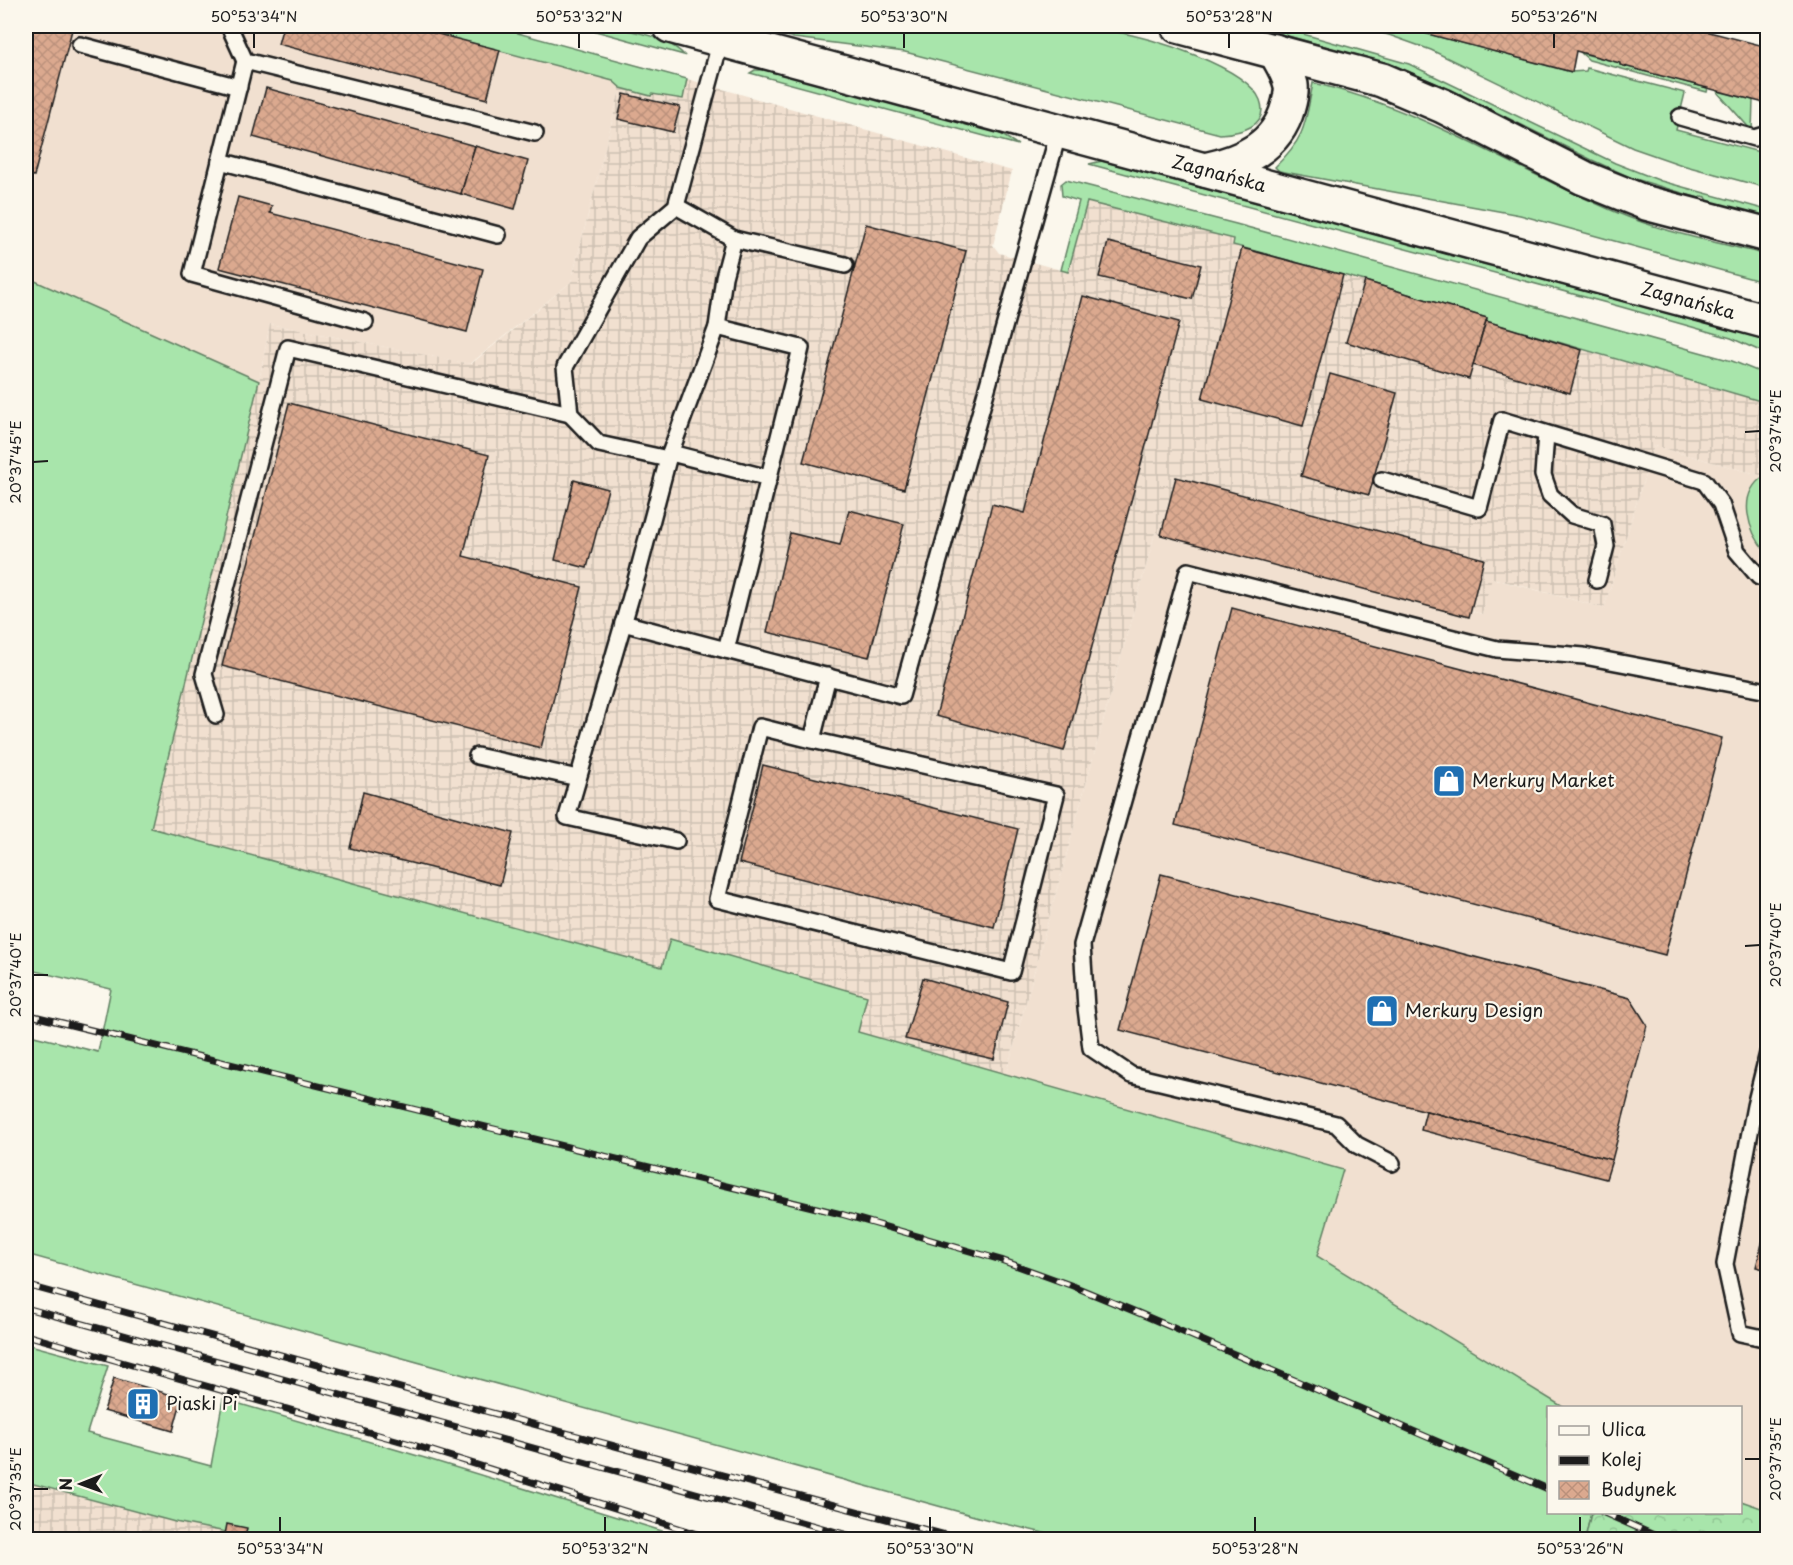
<svg xmlns="http://www.w3.org/2000/svg" width="1793" height="1565" viewBox="0 0 1793 1565" font-family="'Playpen Sans',sans-serif">
  <style>
    .built { fill: #f1e0d0 }
    .industrial { fill: url(#industrial-grid) }
    .grass { fill: #a8e5ab; stroke: #628064; stroke-width: 1.5 }
    .forest { fill: url(#forest-crowns); stroke: #628064; stroke-width: 1.5 }
    .building { fill: url(#building-cross-hatch); stroke: #1c1c1c; stroke-width: 1.5 }
    .lines { fill: none; stroke-linecap: round; stroke-linejoin: round }
    .lane-casing { stroke: #1c1c1c; stroke-width: 20 }
    .secondary-casing { stroke: #1c1c1c; stroke-width: 38 }
    .lane { stroke: #fbf7ec; stroke-width: 15 }
    .secondary { stroke: #fbf7ec; stroke-width: 33 }
    .rail-casing { stroke: #1c1c1c; stroke-width: 7 }
    .rail { stroke: #fbf7ec; stroke-width: 4.5; stroke-dasharray: 14; stroke-linecap: butt }
    .ticks { fill: none; stroke: #1c1c1c; stroke-width: 2 }
    .labels { text-anchor: middle; stroke-width: 4.5; stroke-linejoin: round; paint-order: stroke }
    .street-label { font-size: 18px; fill: #1c1c1c; stroke: #fbf7ec }
    .poi-label { font-size: 18px; fill: #1c1c1c; stroke: #fbf7ec; text-anchor: start }
    .neatline { fill: none; stroke: #1c1c1c; stroke-width: 2 }
    .ticks-label { font-size: 15px; text-anchor: middle; fill: #1c1c1c }
  </style>
  <defs>
    <pattern id="industrial-grid" width="8" height="8" patternUnits="userSpaceOnUse" patternTransform="scale(1.5)"><rect width="8" height="8" fill="#f1e0d0"/><path d="M0 4h8M4 0v8" fill="none" stroke="#cec0b2"/></pattern>
    <pattern id="forest-crowns" width="20" height="18" patternUnits="userSpaceOnUse" patternTransform="scale(1.5)"><rect width="20" height="18" fill="#a8e5ab"/><path d="M2 6a3 3 0 1 1 6 0M12 15a3 3 0 1 1 6 0" fill="none" stroke="#90c493"/></pattern>
    <pattern id="building-cross-hatch" width="8" height="8" patternUnits="userSpaceOnUse" patternTransform="scale(1.5)"><rect width="8" height="8" fill="#dba98f"/><path d="M0 0l8 8M0 8l8-8" fill="none" stroke="#bb917b"/></pattern>
  </defs>
  <rect width="100%" height="100%" fill="#fbf7ec"/>
  <filter id="ink" filterUnits="userSpaceOnUse"><feTurbulence type="fractalNoise" baseFrequency=".0167" numOctaves="2"/><feDisplacementMap in="SourceGraphic" scale="12" xChannelSelector="R" yChannelSelector="G"/><feConvolveMatrix kernelMatrix="1 2 1 2 8 2 1 2 1" color-interpolation-filters="sRGB"/></filter>
  <g filter="url(#ink)">
    <!-- built -->
    <g class="built">
      <path d="M26,26h457l144,36 -56,220 -101,82 -200,-40 -11,57 -233,-104z"/>
      <path d="M1654,446l113,31v1033l-26,-9 -1,-93 -177,-1 -246,-151 26,-86 -337,-96 149,-541 313,84 2,-6 12,3 9,-36 113,30z"/>
    </g>
    <!-- industrial -->
    <g class="industrial">
      <path d="M627,62l385,109 -19,74 6,8 69,19 18,-70 149,37 -2,6 132,36 122,37 -1,4 281,81v74l-113,-31 -50,162 -112,-30 -10,36 -11,-3 -2,6 -314,-84 -149,541 -148,-42 9,-36 -197,-56 -7,27 -513,-139 109,-447 11,-57 201,40 100,-82z"/>
      <path d="M26,1482l149,40 87,17h-236z"/>
    </g>
    <!-- grass -->
    <g class="grass">
      <path d="M407,26h85l195,53 -4,20 -31,-5 -1,2 -30,-8 -8,-7z"/>
      <path d="M577,26c30,0 85,5 107,29z"/>
      <path d="M762,26c95,-1 191,-4 286,2 22,2 46,0 68,4 34,5 131,35 144,68 10,27 -21,33 -40,34l-315,-82 -111,-14 -22,-6z"/>
      <path d="M1252,26h23l134,38 206,99 46,18 106,29v7l-59,-16 -2,-4 -4,-1 -3,2 -67,-20 -40,-18 -134,-67 -62,-27z"/>
      <path d="M1355,26h67l-1,6 150,40 15,-1 1,-3 98,25 -9,37 91,24v34l-85,-23 -49,-17 -202,-98 -42,-15z"/>
      <path d="M1581,53l39,10v2l88,23 -1,4 -118,-32z"/>
      <path d="M755,70h12l232,63 19,12 -268,-72z"/>
      <path d="M1313,83c109,25 203,87 305,130 47,20 100,29 149,42v28l-247,-68 -241,-44 -4,-4c32,-31 30,-44 38,-84z"/>
      <path d="M1717,91l36,9 -1,31 -34,-38z"/>
      <path d="M1102,161l665,179v14l-36,-16 -113,-32 -529,-142z"/>
      <path d="M1066,180l170,44 496,137 35,14v28l-281,-82 1,-3 -122,-37 -132,-36 1,-6 -147,-37 -19,70 -7,-2 18,-69 -17,-5 -1,-12z"/>
      <path d="M26,277l233,104 -108,447 511,139 8,-28 197,57 -9,36 485,138 -26,86 246,151 -15,1v104l43,1 -6,26h-516l-80,-19 -963,-266v-220l72,18 13,-63 -85,-20z"/>
      <path d="M1764,476l4,1 -1,76c-19,-21 -31,-58 -3,-77z"/>
      <path d="M26,1344l82,22 -21,67 124,33 12,-67 202,59 263,81h-426l-87,-17 -149,-40z"/>
    </g>
    <!-- forest -->
    <path class="forest" d="M1741,1501l26,9v29h-182l6,-26 149,-1z"/>
    <!-- building -->
    <g class="building">
      <path d="M26,26h47l-39,150 -8,-2z"/>
      <path d="M283,26h124l93,24 -13,49 -209,-55z"/>
      <path d="M1422,26h264l82,21v57l-148,-39v-2l-44,-12 -4,21 -152,-40z"/>
      <path d="M266,88l209,58 -14,48 -208,-57z"/>
      <path d="M624,94l56,13 -7,25 -55,-13z"/>
      <path d="M475,146l53,15 -13,48 -54,-15z"/>
      <path d="M238,197l34,9 -2,7 213,56 -16,63 -248,-64z"/>
      <path d="M866,224l100,27 -62,238 -101,-27z"/>
      <path d="M1108,242l93,23 -9,34 -93,-22z"/>
      <path d="M1242,248l101,27 -40,151 -101,-27z"/>
      <path d="M1365,281l122,37 -18,61 -123,-37z"/>
      <path d="M1083,296l96,26 -115,429 -128,-35 56,-212 33,9z"/>
      <path d="M1486,321l96,29 -12,43 -97,-28z"/>
      <path d="M1330,374l67,19 -28,102 -68,-19z"/>
      <path d="M289,403l200,52 -26,101 119,31 -41,161 -319,-82z"/>
      <path d="M1176,477l308,82 -15,58 -308,-82z"/>
      <path d="M574,480l34,9 -21,79 -32,-8z"/>
      <path d="M849,510l55,14 -35,133 -102,-25 23,-99 50,12z"/>
      <path d="M1232,608l490,130 -57,217 -490,-130z"/>
      <path d="M763,765l255,64 -24,98 -255,-64z"/>
      <path d="M363,792l150,41 -13,52 -150,-37z"/>
      <path d="M1161,874l469,124 17,27 -35,135 -492,-130z"/>
      <path d="M923,978l85,24 -14,57 -89,-20z"/>
      <path d="M1426,1111l186,49 -6,19 -185,-49z"/>
      <path d="M1768,1220v50l-12,-3z"/>
      <path d="M114,1378l68,20 -9,33 -69,-20z"/>
      <path d="M227,1524l20,4 -2,10 7,2h-28z"/>
    </g>
    <g class="lines">
      <defs>
        <g id="lane">
          <path d="M229,26l16,35 290,72"/>
          <path d="M80,45l159,42"/>
          <path d="M245,61l-53,213 173,48"/>
          <path d="M1680,117l74,21 14,-4"/>
          <path d="M220,161l278,74"/>
          <path d="M734,239l111,26"/>
          <path d="M717,327l84,21 -75,302"/>
          <path d="M1546,434l-3,41 7,20 22,20 30,9 4,22 -9,34"/>
          <path d="M671,453l98,25"/>
          <path d="M668,459l-69,-15 -29,-30 -5,-47 73,-129 38,-32 46,-170"/>
          <path d="M1382,480l97,28 23,-88 202,61 17,23 16,47 22,26 9,2"/>
          <path d="M623,623l278,73 158,-565"/>
          <path d="M216,715l-12,-41 84,-326 282,66"/>
          <path d="M812,740l-52,-13 -43,172 294,73 45,-177 -244,-55 16,-64"/>
          <path d="M477,756l101,22"/>
          <path d="M676,841l-109,-24 70,-241 31,-117 49,-132 7,-50 10,-38 -58,-33"/>
          <path d="M1768,1053l-13,53 -30,158 15,69 28,6"/>
          <path d="M1392,1163l-35,-18 -21,-21 -205,-49 -40,-27 -5,-40 -4,-63 106,-374 309,78 87,7 184,35"/>
        </g>
        <g id="secondary">
          <path d="M670,26l1098,296"/>
          <path d="M1178,26l204,54 61,26 141,72 62,25 122,32"/>
          <path d="M1205,170c37,-8 72,-23 83,-63 2,-7 4,-15 3,-22 -3,-13 -10,-23 -16,-34"/>
        </g>
      </defs>
      <!-- lane casing -->
      <use href="#lane" class="lane-casing"/>
      <!-- secondary casing -->
      <use href="#secondary" class="secondary-casing"/>
      <!-- lane -->
      <use href="#lane" class="lane"/>
      <!-- secondary -->
      <use href="#secondary" class="secondary"/>
      <defs>
        <g id="rail">
          <path d="M26,1014l815,200 160,46 72,26 68,28 407,175"/>
          <path d="M26,1285l422,116 516,139"/>
          <path d="M26,1308l840,232"/>
          <path d="M26,1335l381,108 310,97"/>
          <path d="M1602,1512l63,28"/>
        </g>
      </defs>
      <!-- rail casing -->
      <use href="#rail" class="rail-casing"/>
      <!-- rail -->
      <use href="#rail" class="rail"/>
    </g>
  </g>
  <!-- ticks -->
  <path class="ticks" d="M254,33v15M579,33v15M904,33v15M1229,33v15M1554,33v15M1745,432l15,-1M33,462l15,-1M1745,946l15,-1M33,975h15M1745,1459h15M33,1489h15M280,1517v15M605,1517v15M930,1517v15M1255,1517v15M1580,1517v15"/>
  <!-- icons -->
  <defs>
    <symbol id="shop-square" viewBox="-11 -11 22 22"><rect x="-9" y="-9" width="18" height="18" rx="4" fill="#1f6fb2" stroke="#fbf7ec"/><path d="M-5-2.5h2.3a2.7 3.5 0 0 1 5.4 0H5L5.5 6h-11ZM-1.5-2.5h3a1.5 2.3 0 0 0-3 0Z" fill="#fff"/></symbol>
    <symbol id="building-square" viewBox="-11 -11 22 22"><rect x="-9" y="-9" width="18" height="18" rx="4" fill="#1f6fb2" stroke="#fbf7ec"/><path d="M-4-6H4V6H1V3H-1V6H-4ZM-2.5-4.3h1.7v1.8h-1.7ZM.8-4.3h1.7v1.8H.8ZM-2.5-1h1.7V.8h-1.7ZM.8-1h1.7V.8H.8Z" fill="#fff"/></symbol>
  </defs>
  <g fill-rule="evenodd">
    <use href="#shop-square" x="1430" y="762" width="38" height="38"/>
    <use href="#shop-square" x="1363" y="992" width="38" height="38"/>
    <use href="#building-square" x="124" y="1385" width="38" height="38"/>
  </g>
  <g class="labels">
    <!-- street labels -->
    <g class="street-label">
      <text transform="translate(1219 174) rotate(15)" y="6">Zagnańska</text>
      <text transform="translate(1688 301) rotate(15)" y="6">Zagnańska</text>
    </g>
    <!-- poi labels -->
    <g class="poi-label">
      <text x="1472" y="787">Merkury Market</text>
      <text x="1405" y="1017">Merkury Design</text>
      <text x="166" y="1410">Piaski Pi</text>
    </g>
  </g>
  <!-- margin -->
  <rect width="1793" height="1565" fill="none" stroke="#fbf7ec" stroke-width="66"/>
  <!-- legend -->
  <rect x="1547" y="1406" width="195" height="108" fill="#fbf7ec" stroke="#a29f99" stroke-width="1.5"/>
  <rect x="1559" y="1426" width="30" height="9" fill="#fbf7ec" stroke="#a29f99" stroke-width="1.5"/>
  <text x="1601" y="1436" font-size="18" fill="#1c1c1c">Ulica</text>
  <rect x="1559" y="1456" width="30" height="9" fill="#1c1c1c" stroke="#a29f99" stroke-width="1.5"/>
  <text x="1601" y="1466" font-size="18" fill="#1c1c1c">Kolej</text>
  <rect x="1559" y="1481" width="30" height="18" fill="url(#building-cross-hatch)" stroke="#a29f99" stroke-width="1.5"/>
  <text x="1601" y="1496" font-size="18" fill="#1c1c1c">Budynek</text>
  <!-- north arrow -->
  <g transform="translate(81 1484) rotate(269)" stroke="#fbf7ec" stroke-width="4.5" paint-order="stroke">
  <path d="M0-4.5L10 22L0 15L-10 22Z" fill="#1c1c1c"/>
  <text y="-9" font-size="16" font-weight="bold" text-anchor="middle" fill="#1c1c1c">N</text>
  </g>
  <rect x="33" y="33" width="1727" height="1499" class="neatline"/>
  <g class="ticks-label">
    <text x="254" y="22">50°53'34"N</text>
    <text x="579" y="22">50°53'32"N</text>
    <text x="904" y="22">50°53'30"N</text>
    <text x="1229" y="22">50°53'28"N</text>
    <text x="1554" y="22">50°53'26"N</text>
    <text transform="translate(1776 431) rotate(-90)" y="5">20°37'45"E</text>
    <text transform="translate(16 462) rotate(-90)" y="5">20°37'45"E</text>
    <text transform="translate(1776 945) rotate(-90)" y="5">20°37'40"E</text>
    <text transform="translate(16 975) rotate(-90)" y="5">20°37'40"E</text>
    <text transform="translate(1776 1459) rotate(-90)" y="5">20°37'35"E</text>
    <text transform="translate(16 1489) rotate(-90)" y="5">20°37'35"E</text>
    <text x="280" y="1554">50°53'34"N</text>
    <text x="605" y="1554">50°53'32"N</text>
    <text x="930" y="1554">50°53'30"N</text>
    <text x="1255" y="1554">50°53'28"N</text>
    <text x="1580" y="1554">50°53'26"N</text>
  </g>
</svg>
